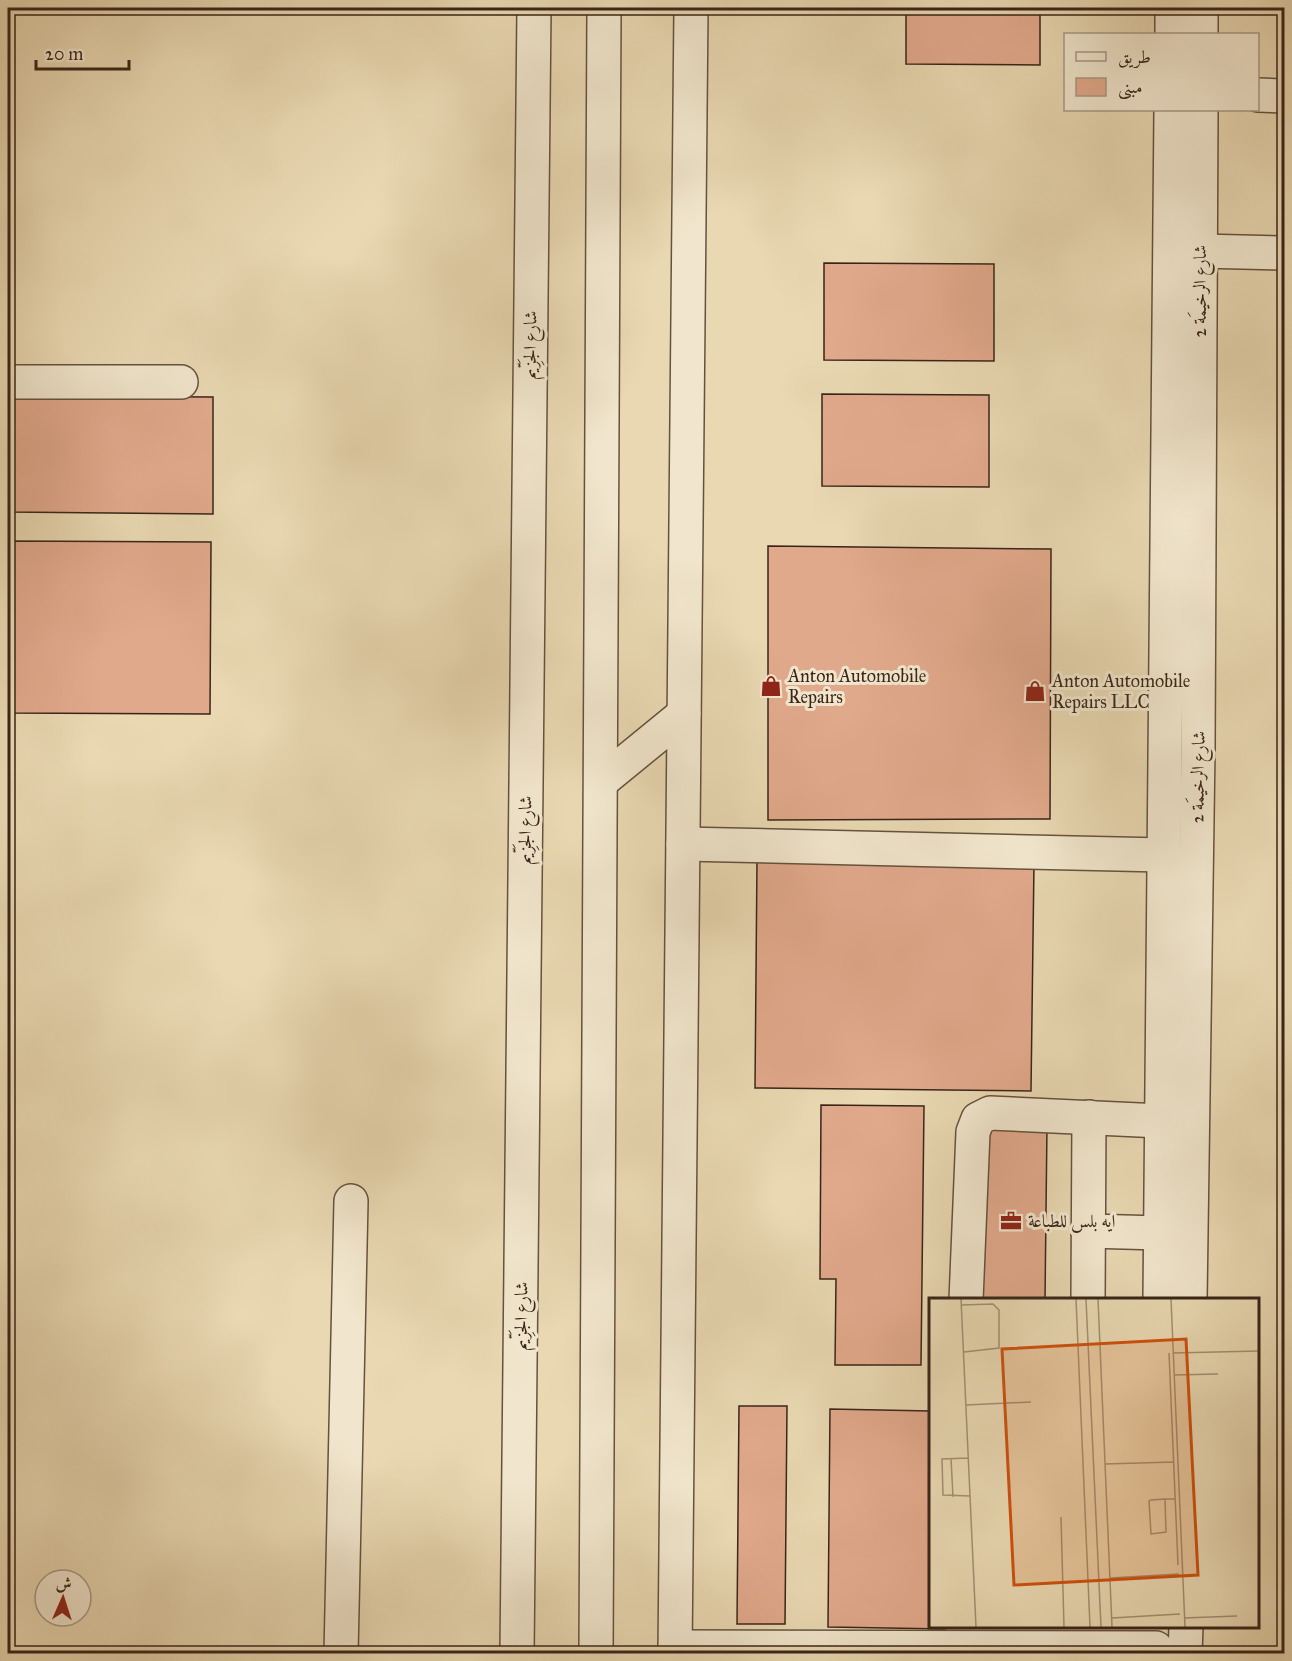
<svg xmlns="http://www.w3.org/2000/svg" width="1292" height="1661" viewBox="0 0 1292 1661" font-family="'IM FELL Great Primer',Amiri,serif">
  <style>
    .building { fill: #e1a98c; stroke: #392518; stroke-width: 1.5 }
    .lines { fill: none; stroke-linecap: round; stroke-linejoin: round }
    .minor-casing { stroke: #65523e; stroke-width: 36 }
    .minor { stroke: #f1e6cd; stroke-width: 33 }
    .labels { text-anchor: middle; stroke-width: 6; stroke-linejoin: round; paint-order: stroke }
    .street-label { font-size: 18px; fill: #392518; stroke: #f1e6cd }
    .poi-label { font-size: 18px; fill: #392518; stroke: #f1e6cd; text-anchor: start }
    .inset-road { fill: none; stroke: #a39074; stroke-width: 1.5 }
    .view { fill: #ce510e; fill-opacity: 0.15; stroke: #ce510e; stroke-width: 3 }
    .inset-edge { fill: none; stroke: #392518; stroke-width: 3 }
  </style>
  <rect width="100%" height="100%" fill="#e9d8b2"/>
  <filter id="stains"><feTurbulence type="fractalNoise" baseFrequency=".00333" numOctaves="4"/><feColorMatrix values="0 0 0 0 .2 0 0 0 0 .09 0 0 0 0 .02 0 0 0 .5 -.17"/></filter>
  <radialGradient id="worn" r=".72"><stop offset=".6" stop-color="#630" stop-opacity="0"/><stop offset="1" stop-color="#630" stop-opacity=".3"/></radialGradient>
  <!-- building -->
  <g class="building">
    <path d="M906,8h134v57l-134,-1z"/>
    <path d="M824,263l170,1v97l-170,-1z"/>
    <path d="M822,394l167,1v92l-167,-1z"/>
    <path d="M8,396l205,1v117l-205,-2z"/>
    <path d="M8,541l203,1 -1,172 -202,-1z"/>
    <path d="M768,546l283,3 -1,270 -282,1z"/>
    <path d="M757,860l277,3 -3,228 -276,-3z"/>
    <path d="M821,1105l103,1 -3,259h-86l1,-86h-16z"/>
    <path d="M984,1125h63l-2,175h-63z"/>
    <path d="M739,1406h48l-2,218h-48z"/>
    <path d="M830,1409l100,2v215h15v3l-117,-2z"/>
    <rect x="963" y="1626" width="54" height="2"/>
  </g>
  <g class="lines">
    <defs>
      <g id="minor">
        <path d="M1172,34v-26"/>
        <path d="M1201,34v-26"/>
        <path d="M1258,95l26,1"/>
        <path d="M1200,251l84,2"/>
        <path d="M8,382h173"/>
        <path d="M602,781l82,-67"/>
        <path d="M683,844l480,11"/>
        <path d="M1088,1231l72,2"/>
        <path d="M966,1300l7,-168 5,-13 12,-6 171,8"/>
        <path d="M1088,1300l1,-183"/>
        <path d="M1160,1300l11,-1190"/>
        <path d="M1190,1300l8,-551 3,-639"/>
        <path d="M675,1647l481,1"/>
        <path d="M341,1654l10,-453"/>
        <path d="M517,1654l17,-1646"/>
        <path d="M596,1654l8,-1646"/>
        <path d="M675,1654l16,-1646"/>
        <path d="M1185,1654l1,-28"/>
      </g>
    </defs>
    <!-- minor casing -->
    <use href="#minor" class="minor-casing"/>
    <!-- minor -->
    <use href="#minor" class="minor"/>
  </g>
  <!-- icons -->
  <defs>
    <symbol id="shop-bare" viewBox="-9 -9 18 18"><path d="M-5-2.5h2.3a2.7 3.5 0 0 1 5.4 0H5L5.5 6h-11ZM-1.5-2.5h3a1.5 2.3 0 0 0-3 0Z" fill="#8f2418" stroke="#f1e6cd" stroke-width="2.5" paint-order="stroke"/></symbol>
    <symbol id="office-bare" viewBox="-9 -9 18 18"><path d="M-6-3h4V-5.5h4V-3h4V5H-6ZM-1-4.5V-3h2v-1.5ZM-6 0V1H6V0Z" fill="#8f2418" stroke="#f1e6cd" stroke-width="2.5" paint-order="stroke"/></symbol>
  </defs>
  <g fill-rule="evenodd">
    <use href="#shop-bare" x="756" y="671" width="30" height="30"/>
    <use href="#shop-bare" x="1020" y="676" width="30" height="30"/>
    <use href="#office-bare" x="996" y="1206" width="30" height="30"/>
  </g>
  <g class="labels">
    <!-- street labels -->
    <g class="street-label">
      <text transform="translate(1200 291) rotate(-90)" y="6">شارع الرخيمَة 2</text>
      <text transform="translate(530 345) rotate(-89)" y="6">شارع الجَزِّيم</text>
      <text transform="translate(1198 777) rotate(-89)" y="6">شارع الرخيمَة 2</text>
      <text transform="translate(525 830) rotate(-89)" y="6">شارع الجَزِّيم</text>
      <text transform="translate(521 1316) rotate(-89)" y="6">شارع الجَزِّيم</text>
    </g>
    <!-- poi labels -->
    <g class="poi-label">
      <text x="788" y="682">Anton Automobile<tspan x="788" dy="21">Repairs</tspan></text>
      <text x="1052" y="687">Anton Automobile<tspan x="1052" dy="21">Repairs LLC</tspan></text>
      <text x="1028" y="1227">ايه بلس للطباعة</text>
    </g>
  </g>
  <!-- overview -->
  <g transform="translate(929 1298)">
    <rect width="330" height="330" fill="#e9d8b2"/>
    <path class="inset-road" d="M32,1l15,328M147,1l14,328M157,1l15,328M169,1l14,328M242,1l14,328M33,7l31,-1 6,6v38l-35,4M240,55l9,212M244,55l86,-2M245,77l44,-1M37,107l65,-3M22,160l2,39M39,160l-26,1 1,36 27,1M176,166l69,-2M236,201l1,33 -15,2 -2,-33 2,-1 14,-1h10M132,219l3,110M181,280l69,-4M183,320l68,-4M255,320l53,-2"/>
    <path class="view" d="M257,41l12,236 -184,10 -12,-236z"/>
    <rect width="330" height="330" class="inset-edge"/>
  </g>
  <!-- margin -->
  <rect width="1292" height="1661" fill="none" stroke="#e9d8b2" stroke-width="30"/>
  <rect x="9" y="9" width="1274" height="1643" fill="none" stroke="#392518" stroke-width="3"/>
  <rect x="15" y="15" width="1262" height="1631" fill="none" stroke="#392518" stroke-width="1.5"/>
  <!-- legend -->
  <rect x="1064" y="33" width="195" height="78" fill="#f1e6cd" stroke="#a79985" stroke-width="1.5"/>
  <rect x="1076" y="52" width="30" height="9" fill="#f1e6cd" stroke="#a79985" stroke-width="1.5"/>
  <text x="1118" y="63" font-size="18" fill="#392518">طريق</text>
  <rect x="1076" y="78" width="30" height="18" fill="#e1a98c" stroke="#a79985" stroke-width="1.5"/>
  <text x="1118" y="93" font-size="18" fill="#392518">مبنى</text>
  <!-- north arrow -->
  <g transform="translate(63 1598) rotate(3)"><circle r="28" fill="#f1e6cd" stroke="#a79985" stroke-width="1.5"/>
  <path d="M0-4.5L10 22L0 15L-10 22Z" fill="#8f2418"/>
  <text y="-9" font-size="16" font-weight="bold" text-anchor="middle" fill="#392518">ش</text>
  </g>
  <!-- scale -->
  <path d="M36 60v9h93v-9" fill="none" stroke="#392518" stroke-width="3"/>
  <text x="45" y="60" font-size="18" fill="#392518" stroke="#f1e6cd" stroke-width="4.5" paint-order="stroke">20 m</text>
  <rect width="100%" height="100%" filter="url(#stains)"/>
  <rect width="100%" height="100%" fill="url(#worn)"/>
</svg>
